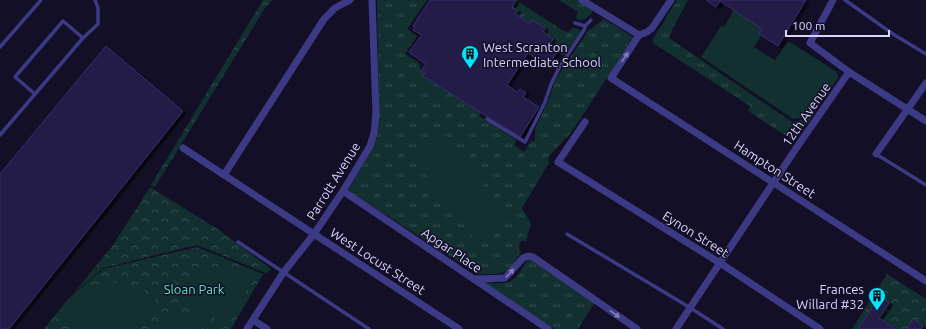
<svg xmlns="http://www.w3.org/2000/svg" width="926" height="329" viewBox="0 0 926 329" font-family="Ubuntu,sans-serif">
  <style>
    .grass { fill: url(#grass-tufts) }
    .forest { fill: url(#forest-crowns) }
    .pitch { fill: #12302f }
    .building { fill: #241b47; stroke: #3b2d73; filter: url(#shadow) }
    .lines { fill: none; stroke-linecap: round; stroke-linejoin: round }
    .service { stroke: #3d3a85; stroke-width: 3.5 }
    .minor { stroke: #3d3a85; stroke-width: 7 }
    .oneway { fill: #837fbc }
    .labels { text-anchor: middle; stroke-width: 3; stroke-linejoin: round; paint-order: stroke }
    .poi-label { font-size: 13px; fill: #d9d4ff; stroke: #130f26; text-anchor: start }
    .street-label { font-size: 13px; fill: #d9d4ff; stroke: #130f26 }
    .park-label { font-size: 13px; fill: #5fe0c0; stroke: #130f26 }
  </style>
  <defs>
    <pattern id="grass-tufts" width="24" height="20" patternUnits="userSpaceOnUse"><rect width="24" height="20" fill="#12302f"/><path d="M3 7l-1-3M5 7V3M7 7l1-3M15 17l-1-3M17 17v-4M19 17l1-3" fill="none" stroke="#344d4e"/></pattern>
    <pattern id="forest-crowns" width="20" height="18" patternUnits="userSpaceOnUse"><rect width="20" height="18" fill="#12302f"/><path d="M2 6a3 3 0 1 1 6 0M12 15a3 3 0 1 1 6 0" fill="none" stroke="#344d4e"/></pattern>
    <filter id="shadow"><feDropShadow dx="3.5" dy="2" stdDeviation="0" flood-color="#0009"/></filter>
  </defs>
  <rect width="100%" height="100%" fill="#130f26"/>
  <!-- grass -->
  <g class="grass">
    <path d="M377,0h50l-20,29 10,7 -12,18 14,9 2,8 60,41 -2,4 38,24 -3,5 10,7 6,-10 3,2 -3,-3h5v-12l15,-32 5,-17 33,-49 16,-12 29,18 -52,81 -12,17 -21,22 1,6 -27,45 9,15 -5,19 -3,-1 -3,1 -1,6 2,4c-11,16 -11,22 -32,22 -4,0 -8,1 -13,-1l-124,-80 -3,-4 23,-40 7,-37z"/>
    <path d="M516,0l48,31 4,1 5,-4h3l6,3 -19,25 -15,-9 -5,-15 2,-4 -13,-8 -2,4 -15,-10 2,-3 -5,-4z"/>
    <path d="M559,0h22l12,7 -1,6 -7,6 -7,1 -2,-3 2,-5z"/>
    <path d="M677,0h11l-15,28 -4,10 123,84 19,-4 -17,23 -46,-30 2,-5 -97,-63v-4z"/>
    <path d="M528,260l6,1 61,41 -17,27h-24l-71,-47c15,1 25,5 36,-8 3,-5 5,-10 9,-14z"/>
  </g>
  <!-- forest -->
  <g class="forest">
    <path d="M263,0h10l-8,8 -110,179 -4,-2z"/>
    <path d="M150,187l69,43 52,39 -5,4 -69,-28 -94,23 -29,25 39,-48z"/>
    <path d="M197,247l66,27 -32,55h-187l24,-30 35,-30z"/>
    <path d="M887,274l39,25v30h-5l-5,-8 -3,-2 -6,10h-12l-16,-11 10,-15 -10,-6 -21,32h-6z"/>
  </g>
  <!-- pitch -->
  <g class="pitch">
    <path d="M734,10l28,19 -3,5 1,1 -1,2 1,1 -6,9 21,13 12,-17 3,-1 47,30 1,6 -27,39 -18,2 -92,-62 20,-31 3,1z"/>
    <path d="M444,133l63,83 -32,24 -63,-84z"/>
    <path d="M226,267c11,2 19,4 29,10l-27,43 -6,3 -45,-26c11,-21 27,-28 49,-30z"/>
    <path d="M104,283c22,-1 37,2 52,19l-21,27h-57l-17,-14c5,-19 25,-28 43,-32z"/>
    <path d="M181,315l22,4 22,9 -75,1c10,-8 18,-12 31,-14z"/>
  </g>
  <!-- building -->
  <g class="building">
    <path d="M430,0h86l-4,7 6,4 -3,3 15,10 2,-4 13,8 -2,4 10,7 -5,8 9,5 -9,14 -20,-13 -21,32 10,7 3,-3 6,4 -3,4 16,10 -19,30 -97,-61 2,-3 -4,-2 5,-7 -17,-12 13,-17 -9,-5 2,-3 -2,-1z"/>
    <path d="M706,0h100l-28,46 -19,-12 3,-5 -42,-28 -4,6z"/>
    <path d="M106,46l77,65 -174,218h-9v-155z"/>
    <path d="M879,297l10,6 -10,15 16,11h-37z"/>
    <path d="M913,319l10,7 -2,3h-14z"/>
  </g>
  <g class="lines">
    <!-- service -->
    <g class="service">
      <path d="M845,0l48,34 33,20"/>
      <path d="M575,23l10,3 6,-6"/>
      <path d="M0,47l41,-47"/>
      <path d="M35,94l-20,-17 48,-56 20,17"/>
      <path d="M487,119l38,23 20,-40 6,-18 8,-16 25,-38 1,-4"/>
      <path d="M0,135l83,-97 15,-14v-16l-3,-8"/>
      <path d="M876,154l50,31"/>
      <path d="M567,234l122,73 34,22"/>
      <path d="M238,242l131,87"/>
    </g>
    <!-- minor -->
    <g class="minor">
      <path d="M582,0l57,35"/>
      <path d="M671,0l-19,28 -5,4 -8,3 -28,43 315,203"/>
      <path d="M833,0l-23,43 39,29 77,49"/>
      <path d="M585,122l-27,40 162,101 100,66"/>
      <path d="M183,148l276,181"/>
      <path d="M876,154l50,-71"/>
      <path d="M224,175l100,-156 11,-11 15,-8"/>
      <path d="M343,191l205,138"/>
      <path d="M474,279l31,-1 18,-20 5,-2 5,1 104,72"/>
      <path d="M253,320l14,9"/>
      <path d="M247,329l36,-56 31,-39 29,-43 27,-45 4,-13 2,-20 -4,-113"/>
      <path d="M676,329l121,-182 52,-75"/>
    </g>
  </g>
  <!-- one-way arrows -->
  <defs><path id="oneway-solid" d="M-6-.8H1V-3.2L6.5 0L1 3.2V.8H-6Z"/></defs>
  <g class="oneway">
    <use href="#oneway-solid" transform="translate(625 57) rotate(-56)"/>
    <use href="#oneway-solid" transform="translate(510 273) rotate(-48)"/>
    <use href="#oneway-solid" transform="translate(615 314) rotate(35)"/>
  </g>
  <!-- icons -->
  <defs>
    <symbol id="building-pin" viewBox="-11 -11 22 30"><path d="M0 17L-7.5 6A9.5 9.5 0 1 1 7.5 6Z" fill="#00e5ff" stroke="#130f26"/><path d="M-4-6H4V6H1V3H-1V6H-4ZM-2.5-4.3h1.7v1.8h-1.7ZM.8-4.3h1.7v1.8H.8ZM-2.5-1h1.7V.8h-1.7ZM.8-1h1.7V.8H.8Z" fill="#111"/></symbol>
  </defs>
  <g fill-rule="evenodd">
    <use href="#building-pin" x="460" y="44" width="20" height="27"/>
    <use href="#building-pin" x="867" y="286" width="20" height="27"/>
  </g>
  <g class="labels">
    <!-- poi labels -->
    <g class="poi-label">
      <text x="483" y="52">West Scranton<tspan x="483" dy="15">Intermediate School</tspan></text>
      <text x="864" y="294" text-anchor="end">Frances<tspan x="864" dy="15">Willard #32</tspan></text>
    </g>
    <!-- street labels -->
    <g class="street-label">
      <text transform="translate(806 114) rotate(-55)" y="5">12th Avenue</text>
      <text transform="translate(775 169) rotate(33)" y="5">Hampton Street</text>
      <text transform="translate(333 181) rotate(-58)" y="5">Parrott Avenue</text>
      <text transform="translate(696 234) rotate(32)" y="5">Eynon Street</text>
      <text transform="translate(452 250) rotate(34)" y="5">Apgar Place</text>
      <text transform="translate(378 261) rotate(33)" y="5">West Locust Street</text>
    </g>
    <!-- park labels -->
    <g class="park-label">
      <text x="194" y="294">Sloan Park</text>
    </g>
  </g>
  <!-- scale -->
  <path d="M786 30v6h103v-6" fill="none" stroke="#d9d4ff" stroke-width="2"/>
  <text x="792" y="30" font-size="12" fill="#d9d4ff" stroke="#130f26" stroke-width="3" paint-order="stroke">100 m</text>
</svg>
